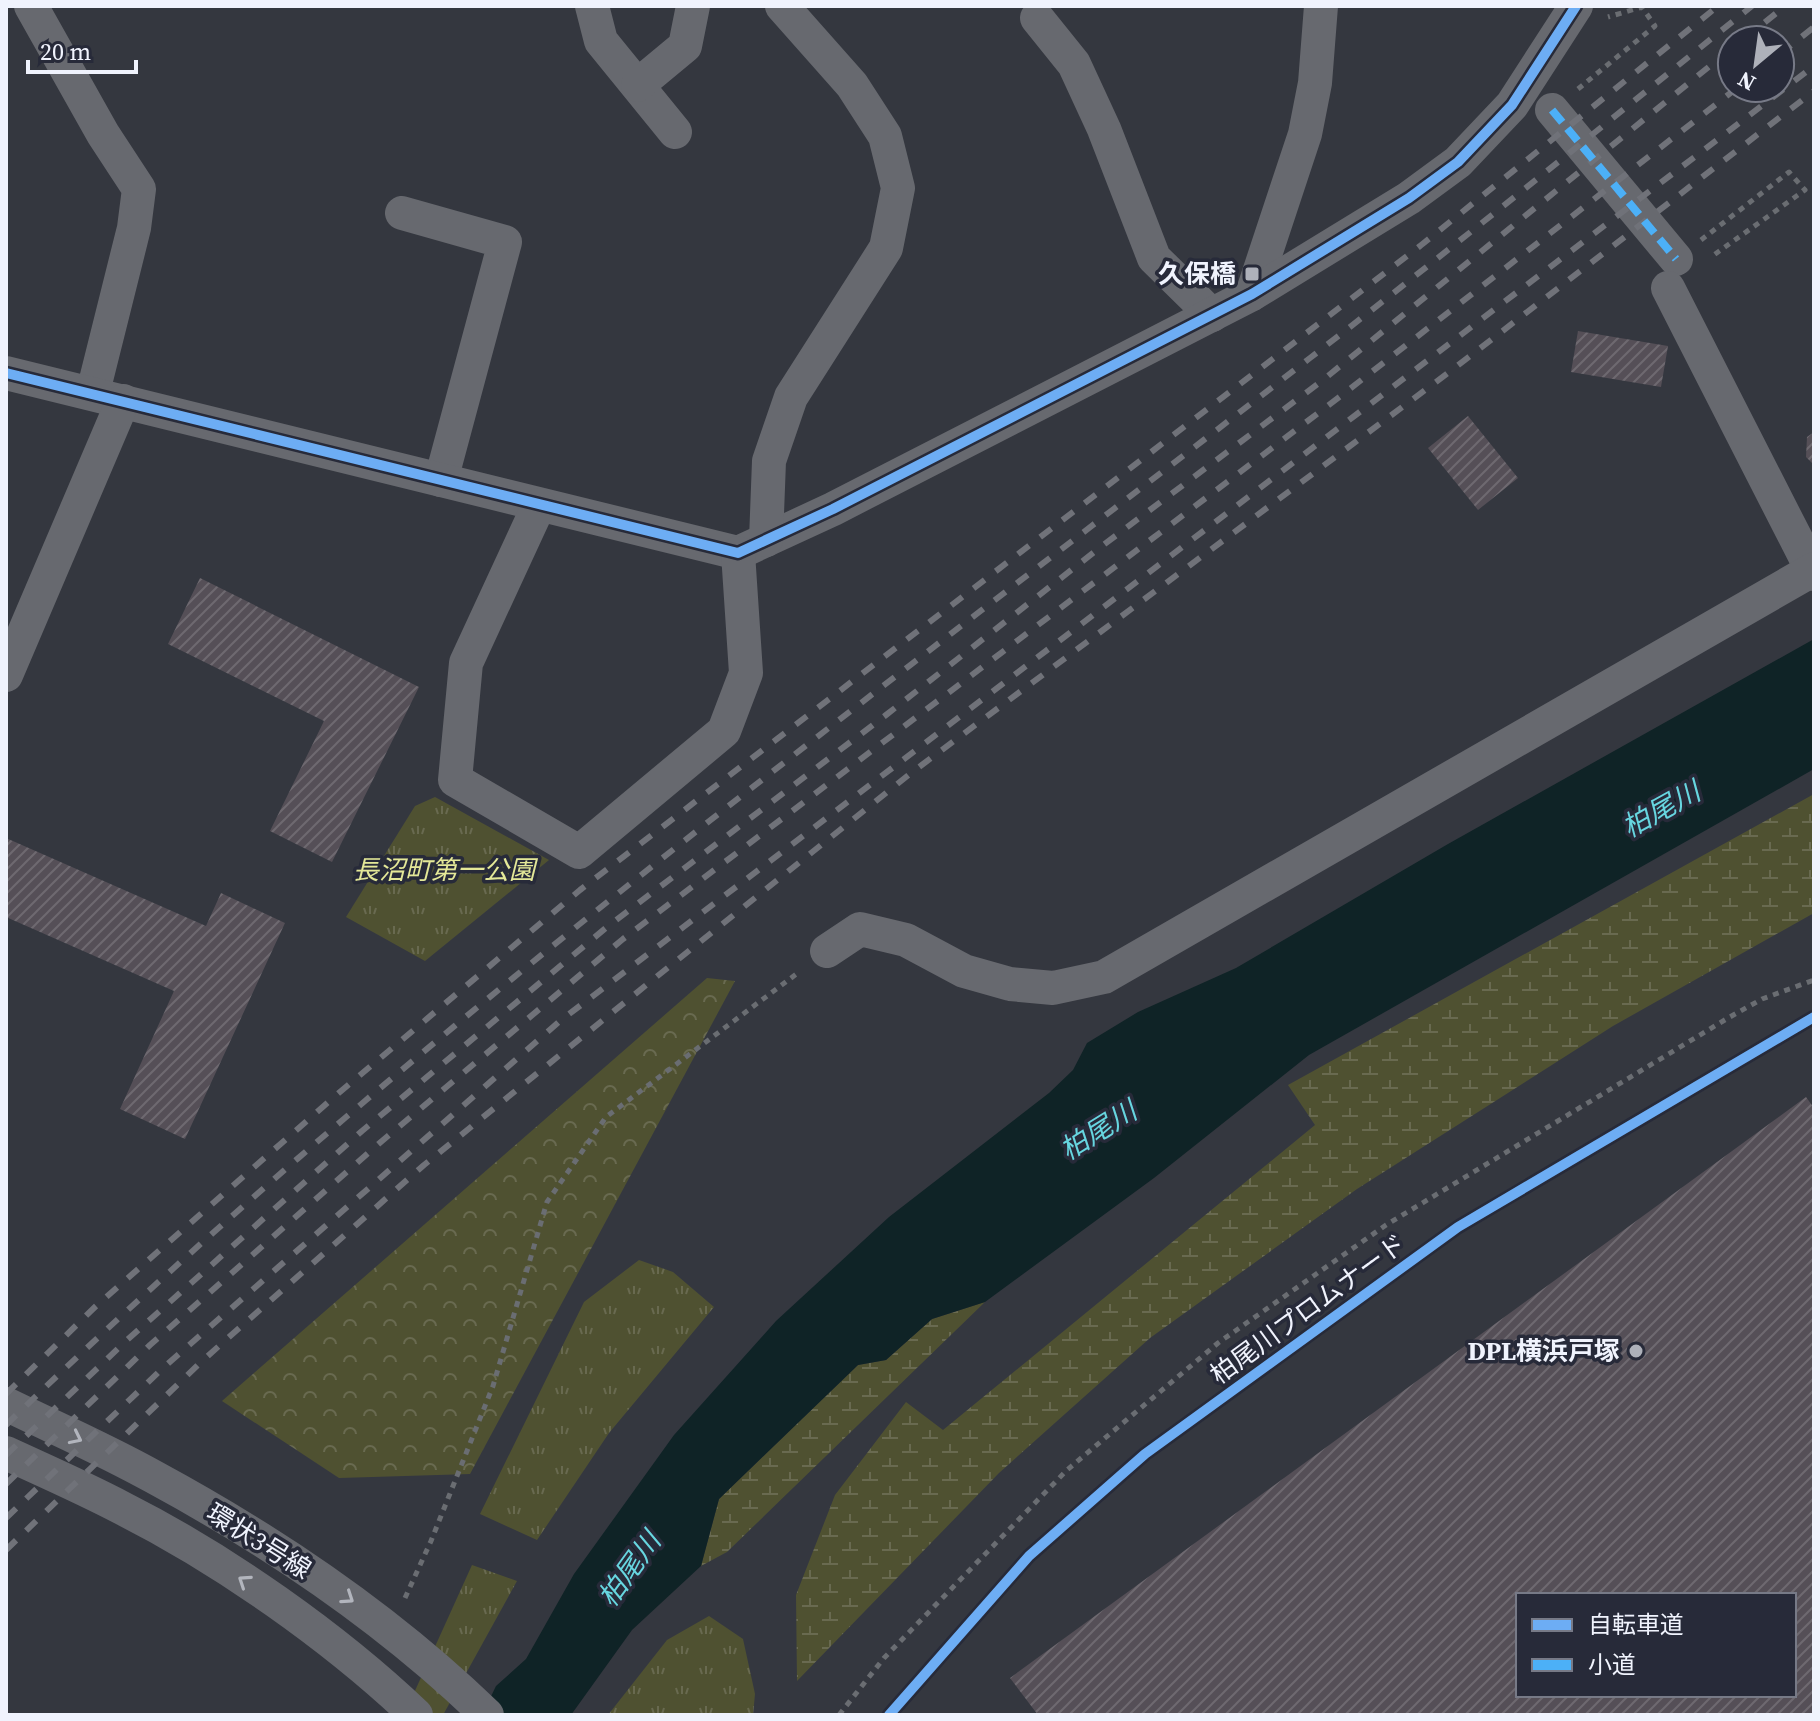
<svg xmlns="http://www.w3.org/2000/svg" width="1820" height="1721" viewBox="0 0 1820 1721" font-family="'Source Serif 4','Noto Sans JP',serif">
  <style>
    .grass { fill: url(#grass-tufts) }
    .forest { fill: url(#forest-crowns) }
    .wetland { fill: url(#wetland-marsh) }
    .water { fill: #0f2326 }
    .building { fill: url(#building-hatch); fill-rule: evenodd }
    .lines { fill: none; stroke-linecap: round; stroke-linejoin: round }
    .path { stroke: #6a6d72; stroke-width: 5; stroke-dasharray: 6 6; stroke-linecap: butt }
    .minor { stroke: #67696f; stroke-width: 34 }
    .rail { stroke: #707279; stroke-width: 6; stroke-dasharray: 14 14; stroke-linecap: butt }
    .quiet { stroke: #4cb0f7; stroke-width: 8; stroke-dasharray: 16 8; stroke-linecap: butt }
    .cycleway-casing { stroke: #272a39; stroke-width: 15 }
    .cycleway { stroke: #6dadf4; stroke-width: 10 }
    .oneway { stroke: #b2b5bd }
    .poi-dot { fill: #aeb1ba; stroke: #272a39; stroke-width: 3 }
    .labels { text-anchor: middle; stroke-width: 7; stroke-linejoin: round; paint-order: stroke }
    .poi-label { font-size: 26px; font-weight: bold; fill: #f0f3fd; stroke: #272a39; text-anchor: end }
    .park-label { font-size: 26px; font-style: italic; fill: #e4e898; stroke: #272a39 }
    .street-label { font-size: 26px; fill: #f0f3fd; stroke: #272a39 }
    .water-label { font-size: 28px; font-style: italic; fill: #67d6e0; stroke: #272a39 }
  </style>
  <defs>
    <pattern id="grass-tufts" width="24" height="20" patternUnits="userSpaceOnUse" patternTransform="scale(2)"><rect width="24" height="20" fill="#4f5131"/><path d="M3 7l-1-3M5 7V3M7 7l1-3M15 17l-1-3M17 17v-4M19 17l1-3" fill="none" stroke="#696a50"/></pattern>
    <pattern id="forest-crowns" width="20" height="18" patternUnits="userSpaceOnUse" patternTransform="scale(2)"><rect width="20" height="18" fill="#4f5131"/><path d="M2 6a3 3 0 1 1 6 0M12 15a3 3 0 1 1 6 0" fill="none" stroke="#696a50"/></pattern>
    <pattern id="wetland-marsh" width="20" height="14" patternUnits="userSpaceOnUse" patternTransform="scale(2)"><rect width="20" height="14" fill="#4f5131"/><path d="M1 5h8M5 5V1M11 12h8M15 12V8" fill="none" stroke="#696a50"/></pattern>
    <pattern id="building-hatch" width="6" height="6" patternUnits="userSpaceOnUse" patternTransform="scale(2)"><rect width="6" height="6" fill="#554f57"/><path d="M-1 1l2-2M0 6l6-6M5 7l2-2" fill="none" stroke="#6e6970"/></pattern>
  </defs>
  <rect width="100%" height="100%" fill="#34373f"/>
  <!-- grass -->
  <g class="grass">
    <path d="M435,797l114,63 -124,101 -79,-44 69,-111z"/>
    <path d="M639,1260l34,12 41,35 -105,126 -72,107 -57,-26 104,-212z"/>
    <path d="M472,1565l45,16 -74,134h-39z"/>
    <path d="M709,1616l34,23 12,55 -2,21h-145l59,-75z"/>
  </g>
  <!-- forest -->
  <path class="forest" d="M707,978l28,3 -265,493 -131,4 -117,-77z"/>
  <!-- wetland -->
  <g class="wetland">
    <path d="M1814,794v119l-201,113 -256,163 -207,149 -151,135 -202,208 -1,-86 39,-100 71,-93 37,28 372,-305 -27,-40z"/>
    <path d="M985,1302l-258,250 -26,14 18,-67 139,-134 28,-5 46,-41z"/>
  </g>
  <!-- water -->
  <path class="water" d="M1814,639v130l-505,286 -155,123 -169,124 -53,17 -46,41 -28,5 -139,134 -18,67 -69,64 -61,85h-89l14,-29 30,-27 48,-85 100,-139 102,-114 113,-104 160,-124 24,-23 14,-27 51,-31 98,-44 212,-124z"/>
  <!-- building -->
  <g class="building">
    <path d="M1578,331l90,15 -7,41 -90,-15z"/>
    <path d="M1468,416l50,62 -40,32 -50,-62z"/>
    <path d="M1814,432v33l-8,-8 1,-20z"/>
    <path d="M200,578l219,109 -87,175 -62,-31 54,-110 -156,-77z"/>
    <path d="M6,838l200,88 15,-33 64,30 -100,216 -65,-30 54,-118 -168,-74z"/>
    <path d="M1806,1097l8,11v607h-776l-28,-37zM1518,1595h276v100h-276z"/>
  </g>
  <g class="lines">
    <!-- path -->
    <g class="path">
      <path d="M1578,89l77,-63 -13,-19 -34,10"/>
      <path d="M1701,240l88,-68 16,18 -94,67"/>
      <path d="M405,1598l26,-57 62,-155 54,-184 59,-85 193,-145"/>
      <path d="M839,1715l45,-57 183,-188 151,-127 168,-118 342,-207 34,-19 52,-19"/>
    </g>
    <!-- minor -->
    <g class="minor">
      <path d="M31,6l72,128 36,55 -5,39 -41,164"/>
      <path d="M592,6l9,35 74,91"/>
      <path d="M1037,18l37,46 30,65 50,129 58,57"/>
      <path d="M638,85l47,-39 8,-40"/>
      <path d="M1552,110l124,149"/>
      <path d="M402,213l103,29 -64,238"/>
      <path d="M1668,288l146,286"/>
      <path d="M1252,294l53,-160 10,-51 6,-77"/>
      <path d="M6,373l732,180 95,-44 419,-215 157,-96 49,-36 54,-57 64,-99"/>
      <path d="M539,505l-73,158 -11,117 124,72 145,-121 22,-58 -8,-120"/>
      <path d="M766,540l3,-79 22,-64 95,-149 12,-60 -13,-52 -33,-51 -70,-79"/>
      <path d="M6,675l117,-274"/>
      <path d="M827,951l33,-22 46,11 58,31 46,13 43,4 51,-11 710,-408"/>
      <path d="M6,1404c49,24 100,46 148,73 120,65 235,143 333,238"/>
      <path d="M6,1453c39,18 78,35 116,55 101,51 212,129 294,207"/>
    </g>
    <!-- rail -->
    <g class="rail">
      <path d="M1743,40l42,-34"/>
      <path d="M1780,54l34,-27"/>
      <path d="M6,1394l90,-88 238,-209 246,-207 840,-644 298,-240"/>
      <path d="M6,1425c404,-392 860,-723 1304,-1067 149,-115 295,-234 442,-352"/>
      <path d="M6,1455l120,-114 236,-210 245,-204 279,-212 216,-169 221,-166 409,-332"/>
      <path d="M6,1484l144,-139 232,-204 241,-202 719,-544 395,-307"/>
      <path d="M6,1518l158,-151 396,-346 1254,-955"/>
      <path d="M6,1550l196,-189 222,-196 221,-179 266,-213 537,-400 366,-282"/>
    </g>
    <!-- quiet -->
    <path class="quiet" d="M1552,110l124,149"/>
    <defs>
      <g id="cycleway">
        <path d="M6,373l732,180 95,-44 419,-215 157,-96 49,-36 54,-57 64,-99"/>
        <path d="M889,1715l140,-159 116,-102 313,-227 356,-210"/>
      </g>
    </defs>
    <!-- cycleway casing -->
    <use href="#cycleway" class="cycleway-casing"/>
    <!-- cycleway -->
    <use href="#cycleway" class="cycleway"/>
  </g>
  <!-- one-way arrows -->
  <defs><path id="oneway-chevron" d="M-2-3.5L2.5 0L-2 3.5" fill="none" stroke-width="1.6" stroke-linecap="round" stroke-linejoin="round" transform="scale(2)"/></defs>
  <g class="oneway">
    <use href="#oneway-chevron" transform="translate(76 1438) rotate(26)"/>
    <use href="#oneway-chevron" transform="translate(244 1581) rotate(-146)"/>
    <use href="#oneway-chevron" transform="translate(348 1598) rotate(34)"/>
  </g>
  <!-- markers -->
  <g class="poi-dot">
    <rect x="1244" y="266" width="16" height="16" rx="4"/>
    <circle cx="1636" cy="1351" r="8"/>
  </g>
  <g class="labels">
    <!-- poi labels -->
    <g class="poi-label">
      <text x="1236" y="283">久保橋</text>
      <text x="1620" y="1360">DPL横浜戸塚</text>
    </g>
    <!-- park labels -->
    <g class="park-label">
      <text x="444" y="879">長沼町第一公園</text>
    </g>
    <!-- street labels -->
    <g class="street-label">
      <text transform="translate(1308 1309) rotate(-36)" y="9">柏尾川プロムナード</text>
      <text transform="translate(259 1541) rotate(32)" y="9">環状3号線</text>
    </g>
    <!-- water labels -->
    <g class="water-label">
      <text transform="translate(1661 809) rotate(-29)" y="10">柏尾川</text>
      <text transform="translate(1098 1130) rotate(-32)" y="10">柏尾川</text>
      <text transform="translate(629 1569) rotate(-54)" y="10">柏尾川</text>
    </g>
  </g>
  <!-- border -->
  <rect width="1820" height="1721" fill="none" stroke="#f0f3fd" stroke-width="16"/>
  <!-- legend -->
  <rect x="1516" y="1593" width="280" height="104" fill="#272a39" stroke="#777a87" stroke-width="2"/>
  <rect x="1532" y="1619" width="40" height="12" fill="#6dadf4" stroke="#777a87" stroke-width="2"/>
  <text x="1588" y="1633" font-size="24" fill="#f0f3fd">自転車道</text>
  <rect x="1532" y="1659" width="40" height="12" fill="#4cb0f7" stroke="#777a87" stroke-width="2"/>
  <text x="1588" y="1673" font-size="24" fill="#f0f3fd">小道</text>
  <!-- north arrow -->
  <g transform="translate(1756 64) rotate(209)"><circle r="38" fill="#272a39" stroke="#777a87" stroke-width="2"/>
  <path d="M0-6L14 30L0 20L-14 30Z" fill="#aeb1ba"/>
  <text y="-12" font-size="22" font-weight="bold" text-anchor="middle" fill="#f0f3fd">N</text>
  </g>
  <!-- scale -->
  <path d="M28 60v12h108v-12" fill="none" stroke="#f0f3fd" stroke-width="4"/>
  <text x="40" y="60" font-size="24" fill="#f0f3fd" stroke="#272a39" stroke-width="6" paint-order="stroke">20 m</text>
</svg>
